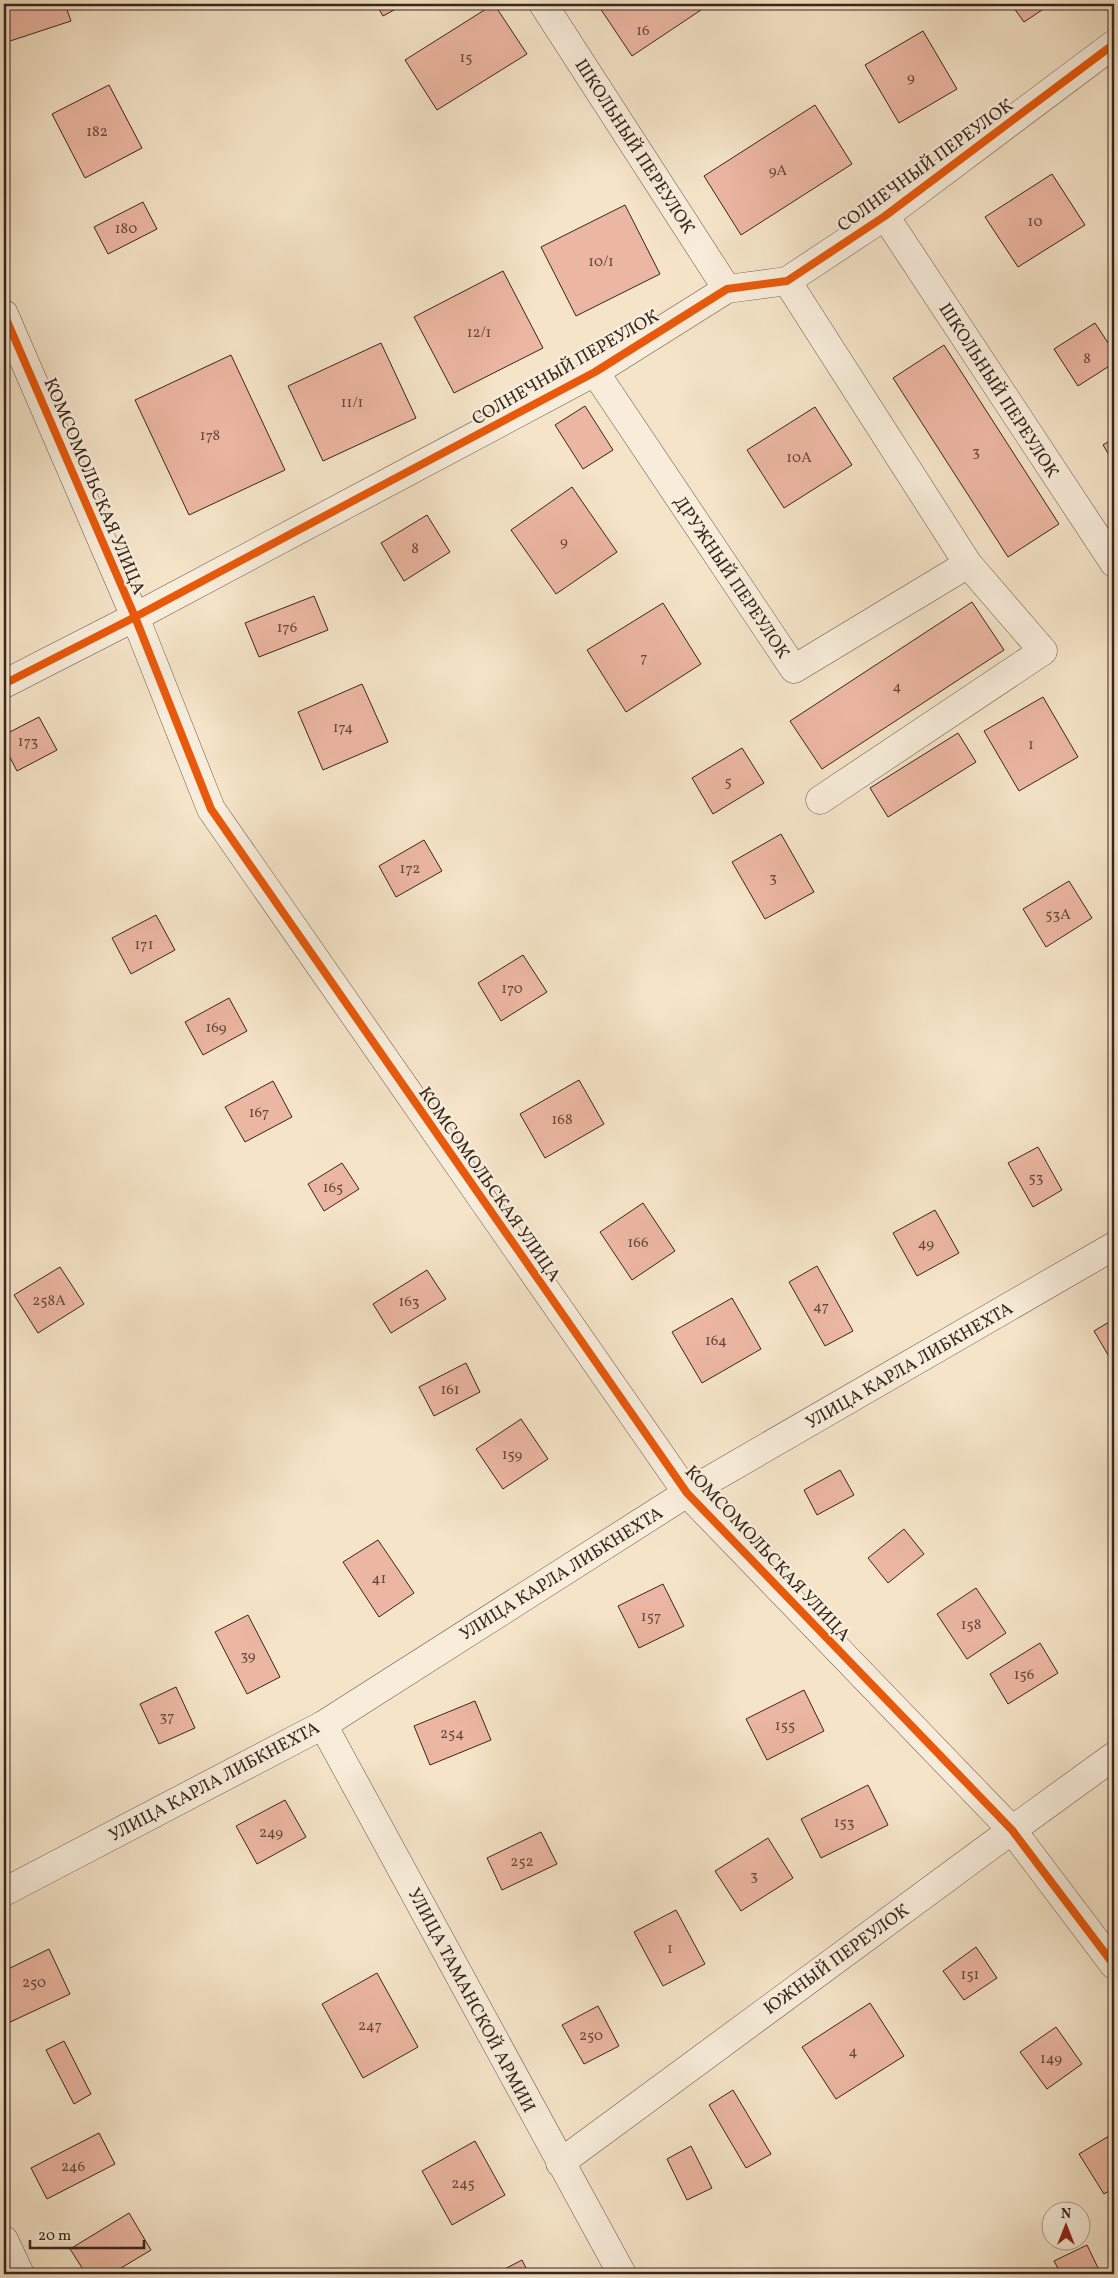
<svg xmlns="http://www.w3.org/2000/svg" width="1118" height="2278" viewBox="0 0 1118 2278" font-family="Vollkorn,serif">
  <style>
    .building { fill: #ecb7a2; stroke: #37261c }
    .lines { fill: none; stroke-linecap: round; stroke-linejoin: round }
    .minor-casing { stroke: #665647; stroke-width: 29 }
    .minor { stroke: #f8eddb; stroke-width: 28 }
    .cycleway-casing { stroke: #f8eddb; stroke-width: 11 }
    .cycleway { stroke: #e8590c; stroke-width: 8 }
    .labels { text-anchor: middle; stroke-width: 5; stroke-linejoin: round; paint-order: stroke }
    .number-label { font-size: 15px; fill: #644a3e }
    .street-label { font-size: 18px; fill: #37261c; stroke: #f8eddb }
  </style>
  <rect width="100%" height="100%" fill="#f5e4c8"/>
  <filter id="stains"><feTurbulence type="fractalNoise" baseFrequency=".004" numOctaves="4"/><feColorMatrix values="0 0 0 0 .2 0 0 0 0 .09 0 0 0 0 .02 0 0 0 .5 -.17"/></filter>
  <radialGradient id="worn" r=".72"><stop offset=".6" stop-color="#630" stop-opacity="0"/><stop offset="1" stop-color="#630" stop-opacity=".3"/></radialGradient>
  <!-- building -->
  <g class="building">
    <path d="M4,4h61l6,17 -67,22z"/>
    <path d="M376,4h29l-22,12z"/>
    <path d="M494,4l33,50 -90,56 -32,-50z"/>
    <path d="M599,4h111l-78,52 -34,-51z"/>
    <path d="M1011,4h40l-27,18z"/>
    <path d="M923,31l34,58 -58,34 -34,-58z"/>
    <path d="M109,85l33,63 -57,30 -33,-64z"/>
    <path d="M815,105l37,59 -111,71 -37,-59z"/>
    <path d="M1052,174l33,51 -67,42 -33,-50z"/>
    <path d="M143,202l14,27 -49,25 -14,-27z"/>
    <path d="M625,205l35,69 -84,42 -35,-69z"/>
    <path d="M503,271l40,77 -89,45 -40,-76z"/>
    <path d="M1095,323l19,29v11l-36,23 -24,-37z"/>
    <path d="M381,343l35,75 -93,43 -35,-75z"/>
    <path d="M944,345l115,179 -51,33 -115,-179z"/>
    <path d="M231,355l54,115 -96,45 -54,-115z"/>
    <path d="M585,406l28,44 -30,19 -28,-44z"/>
    <path d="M815,407l37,58 -68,43 -37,-58z"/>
    <path d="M1114,438v25l-11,-18z"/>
    <path d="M572,487l45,65 -61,42 -45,-64z"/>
    <path d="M427,515l23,37 -46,29 -23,-38z"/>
    <path d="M314,596l14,34 -69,27 -14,-34z"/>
    <path d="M972,602l32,48 -182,119 -32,-48z"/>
    <path d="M663,603l38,61 -75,48 -39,-62z"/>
    <path d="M362,684l26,58 -65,28 -25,-58z"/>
    <path d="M1043,697l35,60 -59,34 -35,-60z"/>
    <path d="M39,717l18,33 -40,21 -13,-25v-11z"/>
    <path d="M958,733l18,29 -88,55 -18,-29z"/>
    <path d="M742,748l22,35 -51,31 -21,-36z"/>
    <path d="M781,834l33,58 -49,27 -33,-57z"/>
    <path d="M424,840l18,31 -46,26 -17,-31z"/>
    <path d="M1069,881l23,37 -46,29 -23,-38z"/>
    <path d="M156,915l19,35 -44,24 -19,-36z"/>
    <path d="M523,955l24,37 -46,29 -23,-38z"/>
    <path d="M229,998l18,33 -44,24 -18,-33z"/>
    <path d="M579,1080l25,44 -59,34 -25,-44z"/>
    <path d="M273,1081l19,36 -47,25 -20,-35z"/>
    <path d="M1038,1147l24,43 -29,17 -25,-44z"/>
    <path d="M342,1163l17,26 -35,22 -16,-27z"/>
    <path d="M643,1203l32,48 -43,29 -32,-48z"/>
    <path d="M935,1210l24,43 -42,23 -24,-43z"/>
    <path d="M817,1266l36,65 -28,15 -36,-64z"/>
    <path d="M60,1267l24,37 -46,29 -24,-38z"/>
    <path d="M427,1270l19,29 -55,34 -18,-29z"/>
    <path d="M732,1298l29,51 -59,34 -30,-51z"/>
    <path d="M1114,1319v46l-20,-34z"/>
    <path d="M466,1363l14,29 -46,24 -15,-29z"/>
    <path d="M521,1419l27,40 -45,30 -27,-40z"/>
    <path d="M840,1470l14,25 -37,20 -13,-25z"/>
    <path d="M904,1529l20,25 -36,29 -20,-25z"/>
    <path d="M378,1540l36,53 -35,24 -36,-55z"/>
    <path d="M663,1584l21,42 -45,22 -21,-42z"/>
    <path d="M976,1588l30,45 -39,26 -30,-45z"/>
    <path d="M248,1615l32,62 -33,17 -32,-62z"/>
    <path d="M1040,1643l18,30 -50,31 -18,-30z"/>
    <path d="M176,1687l19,41 -36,16 -19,-40z"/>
    <path d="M804,1690l20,41 -57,29 -21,-41z"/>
    <path d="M475,1701l16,39 -61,25 -16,-39z"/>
    <path d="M868,1785l20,40 -67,33 -20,-39z"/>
    <path d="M285,1800l21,37 -49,27 -21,-38z"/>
    <path d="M541,1832l16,32 -55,26 -15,-32z"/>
    <path d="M768,1838l25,40 -52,33 -26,-40z"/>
    <path d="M676,1910l29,54 -42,22 -29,-54z"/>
    <path d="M976,1947l21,31 -33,22 -21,-29z"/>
    <path d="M49,1949l21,45 -66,31v-54z"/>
    <path d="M377,1973l41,74 -55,31 -41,-74z"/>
    <path d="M870,2003l34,53 -68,43 -34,-52z"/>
    <path d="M598,2006l21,40 -35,18 -22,-39z"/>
    <path d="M1056,2027l26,37 -35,25 -27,-37z"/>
    <path d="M64,2041l27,53 -17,10 -28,-54z"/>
    <path d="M733,2090l38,64 -25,14 -37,-63z"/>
    <path d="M99,2133l16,31 -68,35 -16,-31z"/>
    <path d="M1114,2133v55l-10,6 -25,-40z"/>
    <path d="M475,2141l30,54 -53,30 -30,-54z"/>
    <path d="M691,2146l21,42 -25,12 -20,-41z"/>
    <path d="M129,2213l22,37 -40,24h-25l-16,-25z"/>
    <path d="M1087,2245l14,29h-40l-7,-13z"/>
    <path d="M522,2260l7,14h-34z"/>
  </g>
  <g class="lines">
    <defs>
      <g id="minor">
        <path d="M543,4l184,285"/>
        <path d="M885,216l229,347"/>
        <path d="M787,281l181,283"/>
        <path d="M4,314l131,303 76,192 476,684 325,337 102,135"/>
        <path d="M595,372l199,297 174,-105 75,87 -223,149"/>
        <path d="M4,684l131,-67 460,-245 132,-83 60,-8 98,-65 229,-172"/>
        <path d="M323,1725l299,549"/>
        <path d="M4,1892l319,-167 364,-232 427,-247"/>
        <path d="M560,2163l452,-333 102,-74"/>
        <path d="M4,2240l16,34"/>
      </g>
    </defs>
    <!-- minor casing -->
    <use href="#minor" class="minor-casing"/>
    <!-- minor -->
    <use href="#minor" class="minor"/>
    <defs>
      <g id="cycleway">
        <path d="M4,314l131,303 76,192 476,684 325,337 102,135"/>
        <path d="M4,684l131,-67 460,-245 132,-83 60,-8 98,-65 229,-172"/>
      </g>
    </defs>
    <!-- cycleway casing -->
    <use href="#cycleway" class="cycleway-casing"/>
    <!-- cycleway -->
    <use href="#cycleway" class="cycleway"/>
  </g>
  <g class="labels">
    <!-- number labels -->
    <g class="number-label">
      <text x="643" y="35">16</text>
      <text x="466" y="62">15</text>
      <text x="911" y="82">9</text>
      <text x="97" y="136">182</text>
      <text x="778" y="175">9А</text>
      <text x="1035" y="226">10</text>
      <text x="126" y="233">180</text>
      <text x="601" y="266">10/1</text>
      <text x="479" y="337">12/1</text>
      <text x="1087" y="363">8</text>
      <text x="352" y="407">11/1</text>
      <text x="210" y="440">178</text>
      <text x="976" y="456">3</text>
      <text x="799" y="462">10А</text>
      <text x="564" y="546">9</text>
      <text x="415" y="553">8</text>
      <text x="287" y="632">176</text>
      <text x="644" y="662">7</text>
      <text x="897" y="691">4</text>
      <text x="343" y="732">174</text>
      <text x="28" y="746">173</text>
      <text x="1031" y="749">1</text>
      <text x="728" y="786">5</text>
      <text x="410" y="873">172</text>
      <text x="773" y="882">3</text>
      <text x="1058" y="919">53А</text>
      <text x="144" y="949">171</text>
      <text x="512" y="993">170</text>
      <text x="216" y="1032">169</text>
      <text x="259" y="1117">167</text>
      <text x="562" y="1124">168</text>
      <text x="1036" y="1182">53</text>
      <text x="333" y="1192">165</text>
      <text x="638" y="1247">166</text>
      <text x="926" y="1248">49</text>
      <text x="49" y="1305">258А</text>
      <text x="409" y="1306">163</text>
      <text x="821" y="1311">47</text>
      <text x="716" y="1345">164</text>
      <text x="450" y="1394">161</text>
      <text x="512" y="1459">159</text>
      <text x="379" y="1583">41</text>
      <text x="651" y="1621">157</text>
      <text x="971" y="1629">158</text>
      <text x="248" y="1660">39</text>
      <text x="1024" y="1679">156</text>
      <text x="167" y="1721">37</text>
      <text x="785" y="1730">155</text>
      <text x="452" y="1738">254</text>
      <text x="844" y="1827">153</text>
      <text x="271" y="1837">249</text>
      <text x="522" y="1866">252</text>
      <text x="754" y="1880">3</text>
      <text x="670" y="1953">1</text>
      <text x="970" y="1979">151</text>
      <text x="34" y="1987">250</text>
      <text x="370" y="2030">247</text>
      <text x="591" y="2040">250</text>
      <text x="853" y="2056">4</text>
      <text x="1051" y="2063">149</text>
      <text x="73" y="2171">246</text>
      <text x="463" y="2188">245</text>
    </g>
    <!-- street labels -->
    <g class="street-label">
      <text transform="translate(635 146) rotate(57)" y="6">ШКОЛЬНЫЙ ПЕРЕУЛОК</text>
      <text transform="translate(925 165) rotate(-36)" y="6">СОЛНЕЧНЫЙ ПЕРЕУЛОК</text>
      <text transform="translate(565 367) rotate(-30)" y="6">СОЛНЕЧНЫЙ ПЕРЕУЛОК</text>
      <text transform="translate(999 390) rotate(57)" y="6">ШКОЛЬНЫЙ ПЕРЕУЛОК</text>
      <text transform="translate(95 486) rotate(67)" y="6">КОМСОМОЛЬСКАЯ УЛИЦА</text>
      <text transform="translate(732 577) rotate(56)" y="6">ДРУЖНЫЙ ПЕРЕУЛОК</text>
      <text transform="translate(490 1184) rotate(55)" y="6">КОМСОМОЛЬСКАЯ УЛИЦА</text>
      <text transform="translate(909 1365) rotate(-30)" y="6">УЛИЦА КАРЛА ЛИБКНЕХТА</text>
      <text transform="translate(768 1553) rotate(47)" y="6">КОМСОМОЛЬСКАЯ УЛИЦА</text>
      <text transform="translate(561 1573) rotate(-32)" y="6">УЛИЦА КАРЛА ЛИБКНЕХТА</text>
      <text transform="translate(214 1781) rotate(-28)" y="6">УЛИЦА КАРЛА ЛИБКНЕХТА</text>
      <text transform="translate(836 1959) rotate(-36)" y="6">ЮЖНЫЙ ПЕРЕУЛОК</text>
      <text transform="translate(472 2000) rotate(62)" y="6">УЛИЦА ТАМАНСКОЙ АРМИИ</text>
    </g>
  </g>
  <!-- margin -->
  <rect width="1118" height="2278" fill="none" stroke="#f5e4c8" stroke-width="20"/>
  <rect x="5" y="5" width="1108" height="2268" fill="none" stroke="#37261c" stroke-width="2.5"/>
  <rect x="10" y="10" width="1098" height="2258" fill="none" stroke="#37261c"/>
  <!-- north arrow -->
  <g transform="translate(1066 2226)"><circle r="24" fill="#f8eddb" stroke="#ab9d8f"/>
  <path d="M0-4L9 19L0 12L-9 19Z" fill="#8f2418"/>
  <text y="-8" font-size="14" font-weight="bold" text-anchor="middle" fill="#37261c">N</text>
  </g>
  <!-- scale -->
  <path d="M30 2240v8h114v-8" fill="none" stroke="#37261c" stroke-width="2.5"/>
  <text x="38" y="2240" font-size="15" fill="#37261c" stroke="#f8eddb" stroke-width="4" paint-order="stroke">20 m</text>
  <rect width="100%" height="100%" filter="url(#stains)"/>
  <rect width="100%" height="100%" fill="url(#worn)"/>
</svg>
